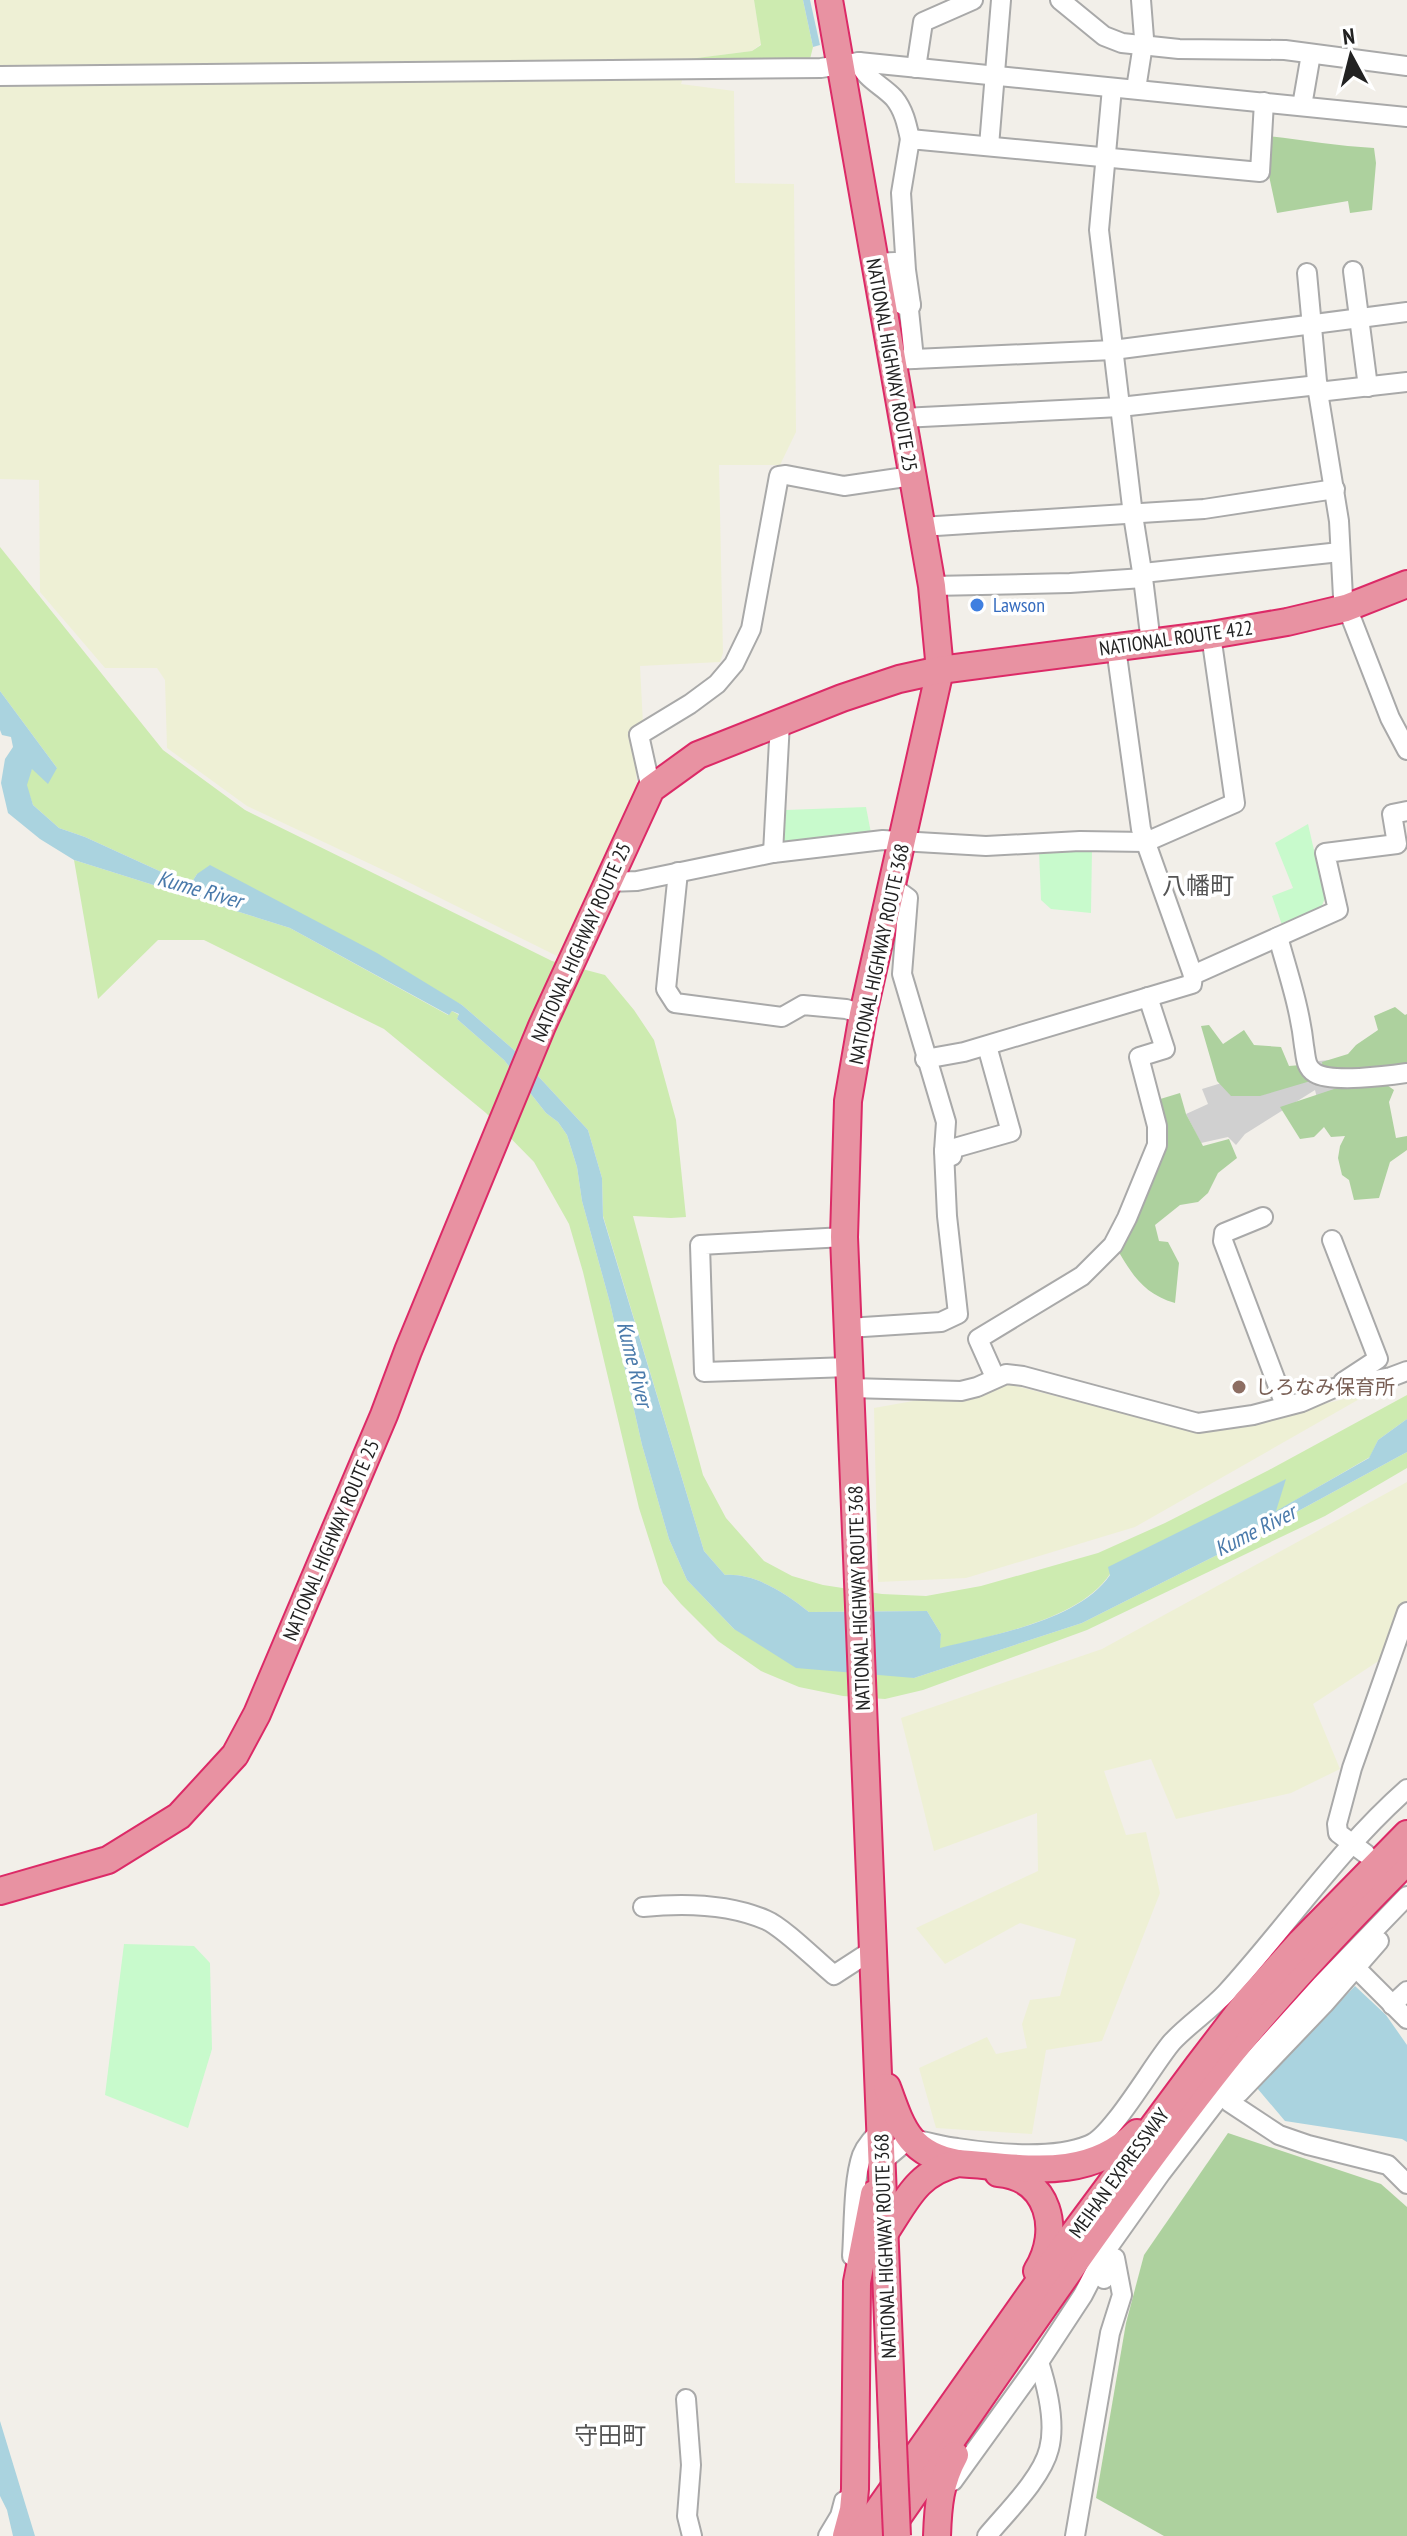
<svg xmlns="http://www.w3.org/2000/svg" width="1407" height="2536" viewBox="0 0 1407 2536" font-family="'PT Sans Narrow','Noto Sans JP',sans-serif">
  <style>
    .religious { fill: #d0d0d0 }
    .farmland { fill: #eef0d5 }
    .grass { fill: #cdebb0 }
    .forest { fill: #add19e }
    .park { fill: #c8facc }
    .water { fill: #aad3df }
    .lines { fill: none; stroke-linecap: round; stroke-linejoin: round }
    .minor-casing { stroke: #a9a9a9; stroke-width: 22 }
    .highway-casing { stroke: #dc2a67; stroke-width: 30 }
    .minor { stroke: #fff; stroke-width: 18 }
    .highway { stroke: #e892a2; stroke-width: 26 }
    .highway-bridge-casing { stroke: #dc2a67; stroke-width: 30; stroke-linecap: butt }
    .highway-bridge { stroke: #e892a2; stroke-width: 26 }
    .shop-dot { fill: #3f7fe0; stroke: #fff; stroke-width: 3 }
    .education-dot { fill: #8d6e63; stroke: #fff; stroke-width: 3 }
    .labels { text-anchor: middle; stroke-width: 7; stroke-linejoin: round; paint-order: stroke }
    .street-label { font-size: 20px; fill: #222; stroke: #fff }
    .shop-label { font-size: 20px; fill: #366cbe; stroke: #fff; text-anchor: start }
    .education-label { font-size: 20px; fill: #785e54; stroke: #fff; text-anchor: start }
    .water-label { font-size: 22px; font-style: italic; fill: #4a7aab; stroke: #fff }
    .quarter-label { font-size: 24px; fill: #555; stroke: #fff }
  </style>
  <rect width="100%" height="100%" fill="#f2efe9"/>
  <!-- religious -->
  <path class="religious" d="M1380,1041l-59,73 -6,-24 -70,44 -9,11 -8,-8 -27,6 -15,-29 22,-10 -6,-15 26,-8 75,-5 16,-15 21,-2z"/>
  <!-- farmland -->
  <g class="farmland">
    <path d="M0,0h754l7,44 -9,7 -63,8 -8,25 53,7 1,92 59,1 2,248 -16,33h-61l4,188 -3,9 -80,4 3,58 -10,7 4,55 -78,171 -161,-80 -151,-71 -80,-58 -2,-68 -8,-12h-52l-65,-76 -1,-112 -39,-1z"/>
    <path d="M1008,1384l192,49 170,-40 -235,134 -169,51 -88,4 -4,-174z"/>
    <path d="M1407,1482v127l-27,51 -67,44 27,65 -49,24 -115,26 -25,-60 -47,12 22,64 20,-3 14,61 -58,148 -56,9 -14,84 -96,-6 -17,-60 68,-31 9,17 31,-6 -5,-24 8,-24 30,-4 16,-57 -56,-16 -75,41 -29,-36 122,-57 -1,-58 -103,38 -33,-133 201,-69z"/>
  </g>
  <!-- grass -->
  <g class="grass">
    <path d="M754,0h49l10,47 -3,12h-121l63,-8 9,-6z"/>
    <path d="M0,547l163,203 82,60 307,151 53,14 29,35 20,30 22,80 10,97 -15,1 -38,-2 70,259 23,43 38,43 28,15 31,9 59,9 44,2 55,-10 117,-33 67,-30 104,-53 138,-75v24l-29,21 -8,17 -95,55 10,-32 -175,94c-31,47 -119,61 -171,75l2,-15 -14,-23 -118,1c-23,-19 -54,-39 -84,-37l-21,-24 -101,-335 -1,-38 -14,-48 -74,-80 -52,-45 -265,-131 -7,11 -105,-48 -26,-9 -26,-23 -7,-20 6,-17h25l-57,-77z"/>
    <path d="M74,860l216,68 158,87 4,-4 7,4 -2,4 47,41 42,53 12,9 9,13 10,32 5,34 28,102 32,142 27,94 18,41 47,49 180,49 168,-55 137,-69 188,-102v16l-82,48 -238,114 -164,60 -38,9 -42,-3 -44,-9 -38,-16 -43,-30 -37,-37 -18,-21 -24,-75 -56,-236 -14,-48 -35,-62 -48,-49 -102,-84 -180,-89h-46l-60,59z"/>
  </g>
  <!-- forest -->
  <g class="forest">
    <path d="M1268,136c36,4 70,10 106,12l2,15 -4,47 -22,3 -2,-12 -71,12 -11,-51z"/>
    <path d="M1395,1007l10,8 2,-1v52l-27,4h-57l-1,-8 26,-8 8,-9 22,-15 -4,-14z"/>
    <path d="M1209,1025l14,19 21,-14 10,15 27,2 8,19 12,-1 13,15 -54,16h-29l-14,-15 -16,-55z"/>
    <path d="M1381,1081l13,9 -5,12 7,36 11,-2v14l-17,12 -11,36 -25,2 -5,-20 -7,-5 -4,-17 2,-12 5,-10 -14,1 -7,-10 -10,10 -14,2 -20,-32 72,-24z"/>
    <path d="M1180,1093l6,21 17,32 26,-7 8,19 -19,15 -10,20 -10,9 -18,3 -25,20 4,16 9,1 11,21 -4,40c-31,-9 -42,-27 -58,-54l28,-61 12,-88z"/>
    <path d="M1228,2133l153,51 26,23v329h-243l-68,-38 30,-175 18,-68z"/>
  </g>
  <!-- park -->
  <g class="park">
    <path d="M866,807l5,26 -94,12 3,-29 6,-6z"/>
    <path d="M1308,824l17,74 -4,10 -39,17 -10,-29 21,-8 -18,-45z"/>
    <path d="M1092,848l-1,65 -40,-4 -10,-9 -2,-49z"/>
    <path d="M124,1944l70,2 16,17 2,86 -24,79 -83,-33z"/>
  </g>
  <!-- water -->
  <g class="water">
    <path d="M803,0h7l10,45 -7,2z"/>
    <path d="M0,691l57,77 -9,16 -16,-15 -5,16 6,20 26,23 26,9 105,48 7,-11 13,-9 167,88 85,52 52,45 74,80 14,48 1,39 101,334 21,24c30,-2 61,18 84,37l118,-1 14,23 -1,14c52,-13 139,-27 170,-73l-2,-8 178,-88 -10,32 93,-53 9,-18 29,-21v33l-188,102 -137,69 -168,55 -118,-10 -62,-39 -47,-49 -18,-41 -27,-94 -32,-142 -28,-102 -5,-34 -10,-32 -9,-13 -12,-9 -42,-53 -47,-41 2,-5 -7,-3 -3,4 -159,-87 -216,-68 -34,-21 -32,-26 -7,-30 4,-24 8,-12 -2,-10 -9,-2 -2,-5z"/>
    <path d="M1355,1986l31,29 21,30v97l-5,-3 -117,-18 -28,-33z"/>
    <path d="M0,2421l35,115h-22l-6,-26 -7,-14z"/>
  </g>
  <g class="lines">
    <defs>
      <g id="minor">
        <path d="M1060,0l44,36 18,7 57,6 106,1 122,16"/>
        <path d="M859,62c6,17 23,23 35,36 10,12 13,27 16,41"/>
        <path d="M916,68l7,-46 50,-22"/>
        <path d="M0,76l821,-8 38,-6 548,55"/>
        <path d="M1112,88l-13,142 34,285 10,63 8,65"/>
        <path d="M1136,89l8,-51 -3,-38"/>
        <path d="M1302,106l9,-52"/>
        <path d="M989,146l12,-146"/>
        <path d="M874,263l21,-1 8,43h8l-5,-35 -5,-77 9,-54 350,33 4,-70"/>
        <path d="M1353,271l15,116"/>
        <path d="M1307,273l11,119 21,129 4,76 47,121 17,32"/>
        <path d="M911,305l-2,5 5,49"/>
        <path d="M892,360l221,-10 294,-38"/>
        <path d="M1318,392l89,-10"/>
        <path d="M902,418l218,-11 198,-22"/>
        <path d="M921,527l283,-18 131,-20"/>
        <path d="M1143,573l197,-21"/>
        <path d="M932,586l138,-3 73,-5"/>
        <path d="M1116,648l25,181 52,146"/>
        <path d="M651,789l-12,-54 51,-31 27,-20 17,-20 17,-35 28,-153 7,-1 58,11 68,-10"/>
        <path d="M773,853l7,-131"/>
        <path d="M678,872l-12,117 9,14 107,14 21,-12 43,4 17,5"/>
        <path d="M608,882l29,-1 136,-28 110,-13 103,6 94,-5 66,1 89,-39 -24,-168"/>
        <path d="M1278,937c10,36 22,71 26,109 2,10 1,21 11,27 16,10 72,3 92,0"/>
        <path d="M925,1059l39,-7 228,-68 1,-9 145,-65 -13,-57 72,-9 -5,-30 15,-3"/>
        <path d="M952,1156l-8,-5 67,-19 -24,-86"/>
        <path d="M1263,1217l-39,16 -1,8 62,164"/>
        <path d="M844,1237l-144,8 4,127 145,-5"/>
        <path d="M1332,1240l46,119 -35,23"/>
        <path d="M848,1328l93,-6 17,-8 -11,-98 -3,-65 2,-29 -44,-148 6,-76 -15,-11"/>
        <path d="M995,1377l-17,-38 104,-63 31,-31 14,-27 30,-73v-19l-18,-69 26,-8 -17,-52"/>
        <path d="M850,1388l111,3 16,-4 29,-13 17,2 175,47 55,-8 49,-13 32,-14 57,-11 16,-6"/>
        <path d="M1366,1854l-28,-21 -1,-9 15,-56 55,-156"/>
        <path d="M643,1907c40,-4 86,-3 123,13 17,7 52,42 68,55l37,-24"/>
        <path d="M1361,1973l46,46"/>
        <path d="M1392,2005l15,-14"/>
        <path d="M1239,2093l85,-89 55,-63"/>
        <path d="M1229,2102l50,33 29,10 80,20 19,19"/>
        <path d="M883,2161l26,-22c17,2 32,7 48,9 39,6 95,12 132,-3 23,-8 64,-81 83,-103 17,-18 37,-31 54,-49 61,-67 113,-144 181,-204"/>
        <path d="M852,2256c2,-28 1,-76 10,-101 4,-10 12,-18 19,-25"/>
        <path d="M686,2399l5,66 -4,51 5,20"/>
        <path d="M953,2481l86,-119 44,-67 22,-43 56,-79 57,-74 103,-114 86,-89"/>
        <path d="M828,2536l12,-20 4,-15"/>
        <path d="M987,2536c19,-23 55,-58 62,-87 7,-26 -2,-62 -10,-87"/>
        <path d="M1075,2536l35,-203 12,-38 -7,-37 -11,21"/>
      </g>
      <g id="highway">
        <path d="M829,0l103,586 8,84 -77,344 -15,87 -4,136 49,1207"/>
        <path d="M0,1891l108,-31 71,-44 56,-61 22,-41 127,-299 24,-64 134,-325 109,-237 47,-34 144,-57 57,-19 41,-9 271,-35 76,-13 59,-14 61,-24"/>
        <path d="M887,2087c15,42 23,68 71,76"/>
        <path d="M998,2173c51,4 64,58 39,98"/>
        <path d="M886,2231c21,-32 32,-59 72,-68 64,4 129,20 179,-30"/>
        <path d="M888,2531c107,-152 210,-308 324,-454 60,-77 126,-147 195,-216"/>
        <path d="M846,2536l7,-26 2,-21 2,-207 17,-88"/>
        <path d="M860,2536l203,-288 135,-182 49,-64 54,-60 106,-108"/>
        <path d="M937,2536c1,-30 3,-54 18,-81"/>
      </g>
    </defs>
    <!-- minor casing -->
    <use href="#minor" class="minor-casing"/>
    <!-- highway casing -->
    <use href="#highway" class="highway-casing"/>
    <!-- minor -->
    <use href="#minor" class="minor"/>
    <!-- highway -->
    <use href="#highway" class="highway"/>
    <defs>
      <path id="highway-bridge" d="M893,2444l4,92"/>
    </defs>
    <!-- highway-bridge casing -->
    <use href="#highway-bridge" class="highway-bridge-casing"/>
    <!-- highway-bridge -->
    <use href="#highway-bridge" class="highway-bridge"/>
  </g>
  <!-- markers -->
  <circle class="shop-dot" cx="977" cy="605" r="8"/>
  <circle class="education-dot" cx="1239" cy="1387" r="8"/>
  <g class="labels">
    <!-- street labels -->
    <g class="street-label">
      <text transform="translate(892 365) rotate(80)" y="7">NATIONAL HIGHWAY ROUTE 25</text>
      <text transform="translate(1176 638) rotate(-8)" y="7">NATIONAL ROUTE 422</text>
      <text transform="translate(581 942) rotate(-66)" y="7">NATIONAL HIGHWAY ROUTE 25</text>
      <text transform="translate(879 954) rotate(-78)" y="7">NATIONAL HIGHWAY ROUTE 368</text>
      <text transform="translate(331 1540) rotate(-67)" y="7">NATIONAL HIGHWAY ROUTE 25</text>
      <text transform="translate(859 1598) rotate(-92)" y="7">NATIONAL HIGHWAY ROUTE 368</text>
      <text transform="translate(1119 2173) rotate(-54)" y="7">MEIHAN EXPRESSWAY</text>
      <text transform="translate(885 2246) rotate(-92)" y="7">NATIONAL HIGHWAY ROUTE 368</text>
    </g>
    <!-- shop labels -->
    <g class="shop-label">
      <text x="993" y="612">Lawson</text>
    </g>
    <!-- education labels -->
    <g class="education-label">
      <text x="1255" y="1394">しろなみ保育所</text>
    </g>
    <!-- water labels -->
    <g class="water-label">
      <text transform="translate(200 889) rotate(16)" y="8">Kume River</text>
      <text transform="translate(635 1364) rotate(76)" y="8">Kume River</text>
      <text transform="translate(1255 1530) rotate(-27)" y="8">Kume River</text>
    </g>
    <!-- quarter labels -->
    <g class="quarter-label">
      <text x="1198" y="894">八幡町</text>
      <text x="610" y="2444">守田町</text>
    </g>
  </g>
  <!-- north arrow -->
  <g transform="translate(1351 56) rotate(353)" stroke="#ffffff" stroke-width="6" paint-order="stroke">
  <path d="M0-6L14 30L0 20L-14 30Z" fill="#222222"/>
  <text y="-12" font-size="22" font-weight="bold" text-anchor="middle" fill="#222222">N</text>
  </g>
</svg>
